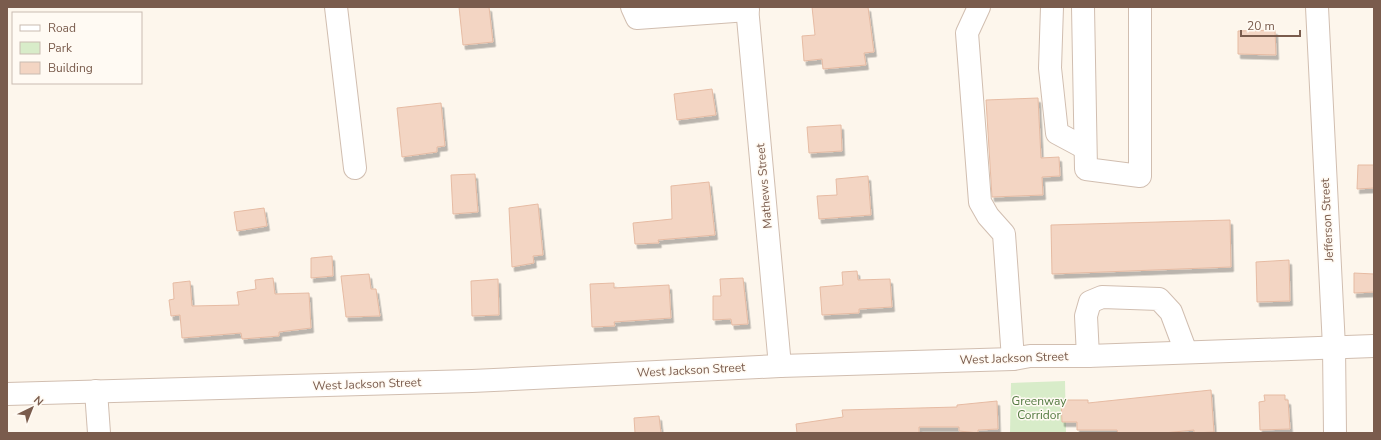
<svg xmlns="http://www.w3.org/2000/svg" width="1381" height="440" viewBox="0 0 1381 440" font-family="'Nunito Sans',sans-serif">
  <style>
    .green { fill: #d8ecc9 }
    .building { fill: #f3d5c3; stroke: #e6bba3; filter: url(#shadow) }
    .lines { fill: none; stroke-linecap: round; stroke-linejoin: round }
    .minor-casing { stroke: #d1beb0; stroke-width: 24 }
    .minor { stroke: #fff; stroke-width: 22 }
    .labels { text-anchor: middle; stroke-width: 3; stroke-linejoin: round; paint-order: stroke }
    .street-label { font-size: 12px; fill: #7a5c4d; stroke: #fffaf3 }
    .park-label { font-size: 12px; fill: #537a41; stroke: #fffaf3 }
  </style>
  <defs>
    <filter id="shadow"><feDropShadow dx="2.5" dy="4.5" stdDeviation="0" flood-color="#0004"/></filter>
  </defs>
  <rect width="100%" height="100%" fill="#fdf6ec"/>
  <!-- green -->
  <path class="green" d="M1065,381l1,52h-56l1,-50z"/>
  <!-- building -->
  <g class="building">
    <path d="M459,7h30l4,35 -30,3z"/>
    <path d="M812,7h56l6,45 -10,1 2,12 -43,4 -1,-10 -18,2 -2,-25 13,-1z"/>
    <path d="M1275,30l1,25 -38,-1v-23z"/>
    <path d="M712,89l4,26 -39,5 -3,-26z"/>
    <path d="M1038,98l3,60 18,-1 1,19 -18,1 1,18 -51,2 -6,-97z"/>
    <path d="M441,103l4,43 -8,1v5l-35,5 -5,-49z"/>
    <path d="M841,125l1,26 -33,2 -2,-26z"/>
    <path d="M1358,165h16v23l-17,1z"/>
    <path d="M475,174l3,38 -25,2 -2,-39z"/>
    <path d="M868,176l3,39 -52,4 -2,-23 20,-1 -1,-16z"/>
    <path d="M709,182l6,53 -57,5 1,3 -24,1 -2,-21 39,-4 -1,-33z"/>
    <path d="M538,204l5,51 -10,1 1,7 -22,4 -3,-59z"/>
    <path d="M264,208l3,18 -30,5 -3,-19z"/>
    <path d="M1230,220l1,47 -179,7 -1,-49z"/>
    <path d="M332,256l1,20 -22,2v-20z"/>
    <path d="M1289,260l1,41 -33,1 -1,-40z"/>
    <path d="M857,271l1,9 32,-1 2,28 -33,2v4l-37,2 -2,-28 23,-2 -1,-13z"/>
    <path d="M1354,273l20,1v18l-20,1z"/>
    <path d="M369,274l2,15h5l4,27 -34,1 -5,-41z"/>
    <path d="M273,278l2,16 34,-1 2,35 -32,4v4l-37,3 -1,-6 -59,5 -2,-23 -9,1 -2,-16 5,-1 -1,-16 17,-2 2,25 47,-1 -2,-13 19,-3 -1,-9z"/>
    <path d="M743,278l5,46 -16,1 -1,-6 -18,1v-24h8l-1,-17z"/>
    <path d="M498,279l1,36 -27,1 -1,-35z"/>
    <path d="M614,283v5l55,-3 2,33 -57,4 1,4 -23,1 -2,-43z"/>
    <path d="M1211,390l3,42 -20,1v-3l-30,3h-46l-1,-3h-40v-8h-15l-1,-22h27v3z"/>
    <path d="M1264,395h21v5h3l2,29 -30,1 -1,-28 6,-1z"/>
    <path d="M997,401l1,28 -20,1v3l-19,-2v-4h-40v6h-122l-1,-9 47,-7 -1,-7 115,-3v-2z"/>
    <path d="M659,416l2,17h-26l-1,-15z"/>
  </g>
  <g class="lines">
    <defs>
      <g id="minor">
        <path d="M336,7l19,161"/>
        <path d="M632,7l5,11 111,-8"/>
        <path d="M747,7l33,359"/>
        <path d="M979,7l-12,26 13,169 8,14 16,18 9,125"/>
        <path d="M1052,7l-2,61 7,65 28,15"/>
        <path d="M1083,7l3,162 54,7v-169"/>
        <path d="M1317,7l17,340 1,86"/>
        <path d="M1088,356l-2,-40 4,-14 12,-5 57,2 12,13 15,40"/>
        <path d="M96,391l3,42"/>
        <path d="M7,394l465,-13 308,-15 233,-7 17,-3h58l286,-10"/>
      </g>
    </defs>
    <!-- minor casing -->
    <use href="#minor" class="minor-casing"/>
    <!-- minor -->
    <use href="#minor" class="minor"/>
  </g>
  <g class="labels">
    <!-- street labels -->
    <g class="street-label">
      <text transform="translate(764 186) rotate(-95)" y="4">Mathews Street</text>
      <text transform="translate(1327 220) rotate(-93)" y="4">Jefferson Street</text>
      <text transform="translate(1014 358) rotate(-2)" y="4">West Jackson Street</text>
      <text transform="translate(691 370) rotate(-3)" y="4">West Jackson Street</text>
      <text transform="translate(367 384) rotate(-2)" y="4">West Jackson Street</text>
    </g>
    <!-- park labels -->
    <g class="park-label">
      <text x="1039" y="405">Greenway<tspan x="1039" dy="14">Corridor</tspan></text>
    </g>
  </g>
  <!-- border -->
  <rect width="1381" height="440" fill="none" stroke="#7a5c4d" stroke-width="16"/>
  <!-- legend -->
  <rect x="12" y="12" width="130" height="72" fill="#fffaf3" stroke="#cabbb1"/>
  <rect x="20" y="25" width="20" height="6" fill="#ffffff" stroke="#cabbb1"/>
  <text x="48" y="32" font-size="12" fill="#7a5c4d">Road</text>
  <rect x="20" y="42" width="20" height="12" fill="#d8ecc9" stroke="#cabbb1"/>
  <text x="48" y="52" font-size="12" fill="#7a5c4d">Park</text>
  <rect x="20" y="62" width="20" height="12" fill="#f3d5c3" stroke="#cabbb1"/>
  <text x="48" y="72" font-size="12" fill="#7a5c4d">Building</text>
  <!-- north arrow -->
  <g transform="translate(32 408) rotate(43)" stroke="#fffaf3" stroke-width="3" paint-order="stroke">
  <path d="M0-3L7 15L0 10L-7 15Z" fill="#7a5c4d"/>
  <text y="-6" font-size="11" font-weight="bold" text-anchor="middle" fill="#7a5c4d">N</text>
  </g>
  <!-- scale -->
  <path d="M1241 30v6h59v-6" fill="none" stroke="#7a5c4d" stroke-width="2"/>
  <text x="1247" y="30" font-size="12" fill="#7a5c4d" stroke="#fffaf3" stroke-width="3" paint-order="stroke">20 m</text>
</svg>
